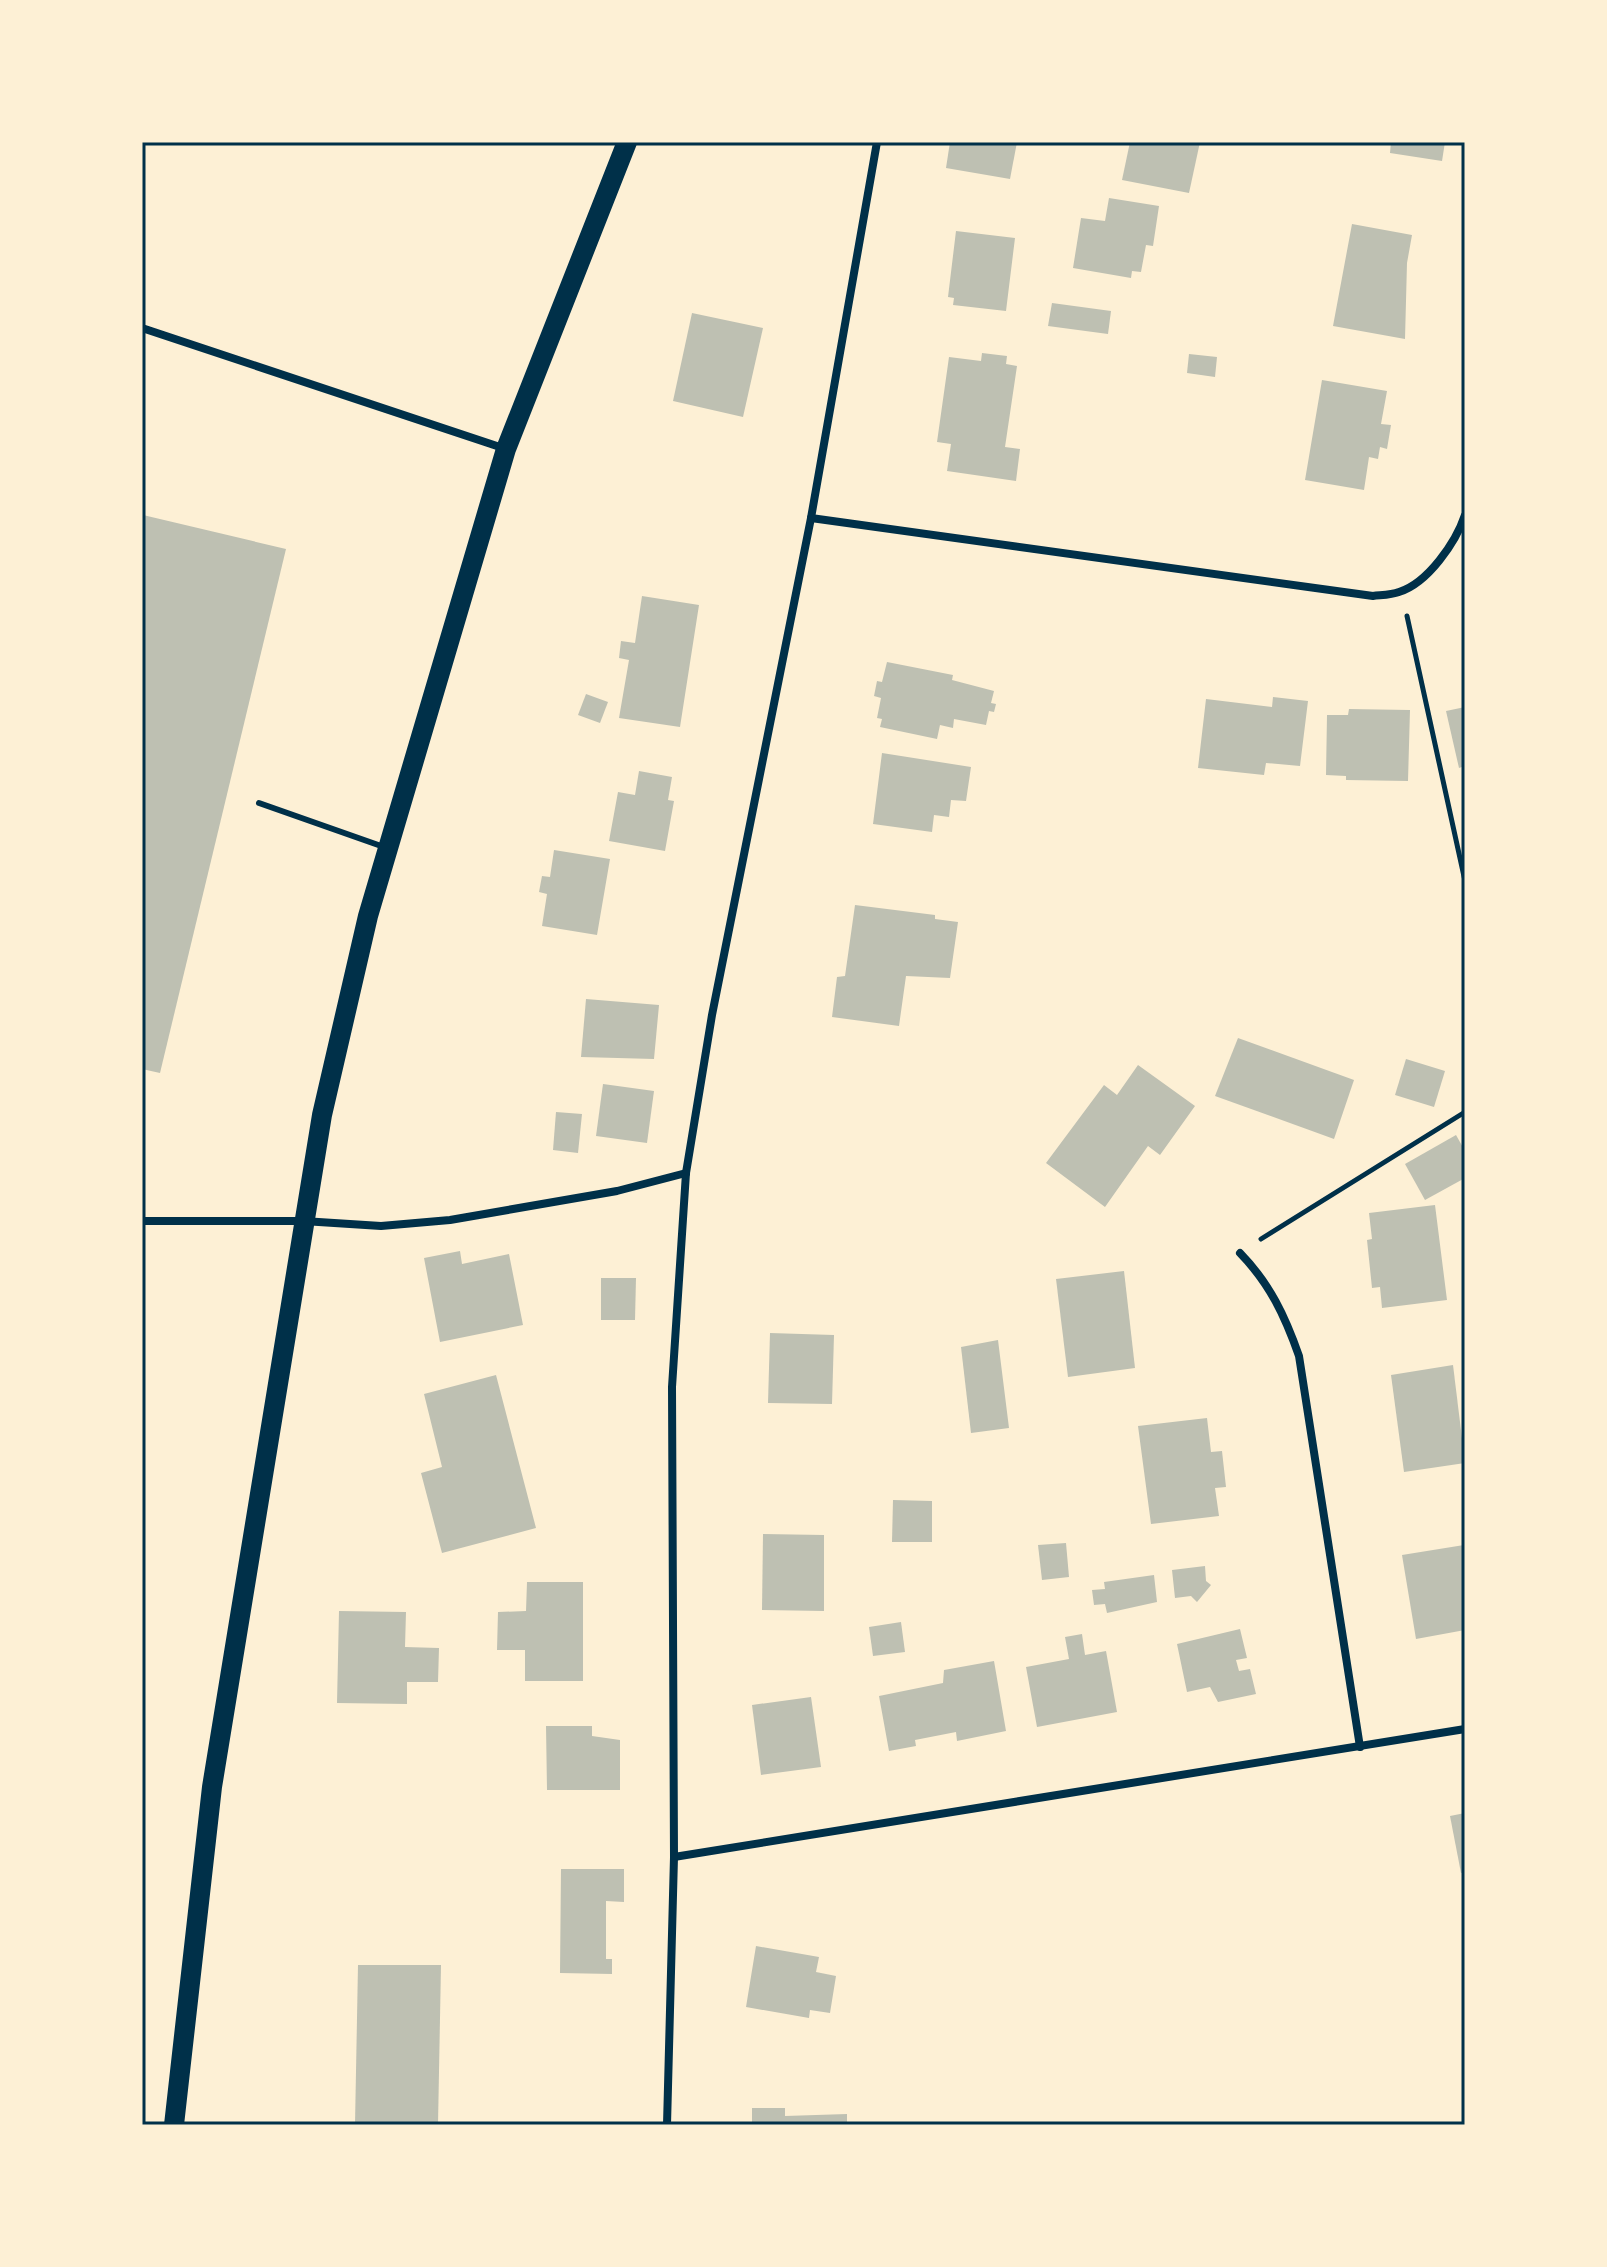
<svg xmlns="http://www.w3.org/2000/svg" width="1607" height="2267" viewBox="0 0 1607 2267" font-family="Barlow,sans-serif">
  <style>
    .building { fill: #bec0b2 }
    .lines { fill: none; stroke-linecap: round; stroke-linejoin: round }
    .path { stroke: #003049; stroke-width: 5 }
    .service { stroke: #003049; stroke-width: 6 }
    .minor { stroke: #003049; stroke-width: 8 }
    .primary { stroke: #003049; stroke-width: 20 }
    .neatline { fill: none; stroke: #003049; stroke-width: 3 }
  </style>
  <rect width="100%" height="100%" fill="#fdf0d5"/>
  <!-- building -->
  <g class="building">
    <path d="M950,142h67l-7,37 -64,-11z"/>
    <path d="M1130,142h70l-11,51 -67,-13z"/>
    <path d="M1391,142h54l-3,19 -52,-8z"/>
    <path d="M1109,198l50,8 -6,40 -7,-1 -5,27 -9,-1 -1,7 -58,-10 8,-50 24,3z"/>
    <path d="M1352,224l60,11 -5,28 -2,76 -72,-13z"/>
    <path d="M956,231l59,7 -9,73 -53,-6 1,-7 -6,-1z"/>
    <path d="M1052,303l59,8 -3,23 -60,-8z"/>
    <path d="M692,313l71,15 -20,89 -70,-16z"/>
    <path d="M982,353l25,3 -1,8 11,2 -12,81 15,2 -4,32 -69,-10 4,-27 -14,-2 12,-85 32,4z"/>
    <path d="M1189,354l28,3 -2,20 -28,-4z"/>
    <path d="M1322,380l65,11 -6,33 10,1 -4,24 -7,-2 -2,12 -9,-2 -5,33 -59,-10z"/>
    <path d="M143,515l143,34 -126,524 -18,-4z"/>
    <path d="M642,596l57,9 -19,122 -61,-9 10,-58 -10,-2 2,-17 14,2z"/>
    <path d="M887,662l66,13 -1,5 42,11 -3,12 5,1 -2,8 -5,-1 -3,14 -32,-6 -1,9 -13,-3 -3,14 -57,-12 2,-8 -5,-1 4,-20 -7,-2 3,-15 5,1z"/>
    <path d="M586,694l22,8 -8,21 -22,-8z"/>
    <path d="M1273,697l35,4 -8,65 -34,-3 -2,12 -66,-7 8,-69 66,8z"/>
    <path d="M1465,707v59l-6,2 -13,-57z"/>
    <path d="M1349,709l61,1 -2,71 -62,-1v-4l-20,-1 1,-60h21z"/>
    <path d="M882,753l89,14 -5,34 -15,-1 -2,17 -15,-2 -2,17 -59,-8z"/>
    <path d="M639,771l33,6 -4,23 6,1 -9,50 -56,-10 9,-49 17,3z"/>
    <path d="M554,850l56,9 -13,76 -55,-9 5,-32 -8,-2 3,-16 8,1z"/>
    <path d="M855,905l80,10v4l23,3 -8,56 -44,-2 -7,50 -67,-9 5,-40 8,-1z"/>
    <path d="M586,999l73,6 -5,54 -73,-2z"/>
    <path d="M1238,1038l116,42 -20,59 -119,-43z"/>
    <path d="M1406,1059l39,12 -11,36 -39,-12z"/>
    <path d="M1138,1065l57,41 -35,49 -12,-9 -43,61 -59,-44 58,-78 13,10z"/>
    <path d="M603,1084l51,7 -7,52 -51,-7z"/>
    <path d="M556,1112l26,2 -4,39 -25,-3z"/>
    <path d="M1456,1135l9,16v27l-40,22 -20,-36z"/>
    <path d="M1435,1205l12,95 -65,8 -2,-21 -8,1 -5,-48 5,-1 -3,-26z"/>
    <path d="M460,1251l2,13 47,-10 14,71 -83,17 -16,-84z"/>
    <path d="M1124,1271l11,97 -67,9 -12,-98z"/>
    <path d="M601,1278h35l-1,42h-34z"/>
    <path d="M770,1333l64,2 -2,69 -64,-1z"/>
    <path d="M998,1340l11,88 -38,5 -10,-86z"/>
    <path d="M1453,1365l12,98 -61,9 -13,-97z"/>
    <path d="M496,1375l40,153 -94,25 -21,-80 21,-6 -18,-73z"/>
    <path d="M1207,1418l4,34 11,-1 4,36 -11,1 4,28 -68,8 -13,-98z"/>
    <path d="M893,1500l39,1v41h-40z"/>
    <path d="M763,1534l61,1v76l-62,-1z"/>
    <path d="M1066,1543l3,34 -27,3 -4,-35z"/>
    <path d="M1464,1545l1,85 -49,9 -14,-84z"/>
    <path d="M1205,1566l1,15 5,4 -14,17 -6,-6 -16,2 -3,-28z"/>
    <path d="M1154,1575l3,27 -50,11 -2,-9 -11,1 -2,-15 13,-1 -1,-7z"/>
    <path d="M527,1582h56v99h-58v-31h-28l1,-38 28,-1z"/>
    <path d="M339,1611l67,1 -1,35 34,1 -1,34h-31v22l-70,-1z"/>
    <path d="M901,1622l4,30 -32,4 -4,-29z"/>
    <path d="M1240,1629l7,29 -11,2 3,11 11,-2 6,25 -38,8 -8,-15 -23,5 -10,-48z"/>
    <path d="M1082,1634l3,21 21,-4 11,61 -80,15 -11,-60 43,-8 -4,-22z"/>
    <path d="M994,1661l12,70 -49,10 -1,-9 -41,8 1,6 -27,5 -10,-55 64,-13 1,-13z"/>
    <path d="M811,1697l10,70 -60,8 -9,-70z"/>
    <path d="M546,1726h46v10l28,4v50h-73z"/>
    <path d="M1465,1813v59l-4,1 -11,-57z"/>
    <path d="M561,1869h63v33l-18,-1v58h6v15l-52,-1z"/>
    <path d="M756,1946l63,11 -3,15 20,4 -6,37 -20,-3 -1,8 -63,-11z"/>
    <path d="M358,1965h83l-3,160h-83z"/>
    <path d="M752,2108h33v8l62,-2v11h-95z"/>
  </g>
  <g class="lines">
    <!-- path -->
    <g class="path">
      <path d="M1407,616l58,265"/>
      <path d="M1261,1239l204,-127"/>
    </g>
    <!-- service -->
    <path class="service" d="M259,803l125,44"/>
    <!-- minor -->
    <g class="minor">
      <path d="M142,328l364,121"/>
      <path d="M811,518l562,78c8,-1 18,-1 26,-4 29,-9 57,-50 66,-77"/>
      <path d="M142,1221h161l78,5 69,-6 167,-29 69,-18"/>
      <path d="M1240,1253c30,31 45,63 59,103l61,391"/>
      <path d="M674,1857l791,-128"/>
      <path d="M667,2125l7,-268 -2,-470 14,-214 26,-158 99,-497 66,-376"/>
    </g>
    <!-- primary -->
    <path class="primary" d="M174,2125l38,-338 110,-672 46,-199 138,-467 121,-307"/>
  </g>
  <!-- border -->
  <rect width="1607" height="2267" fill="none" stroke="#fdf0d5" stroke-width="288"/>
  <rect x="144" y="144" width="1319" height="1979" class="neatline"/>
</svg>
